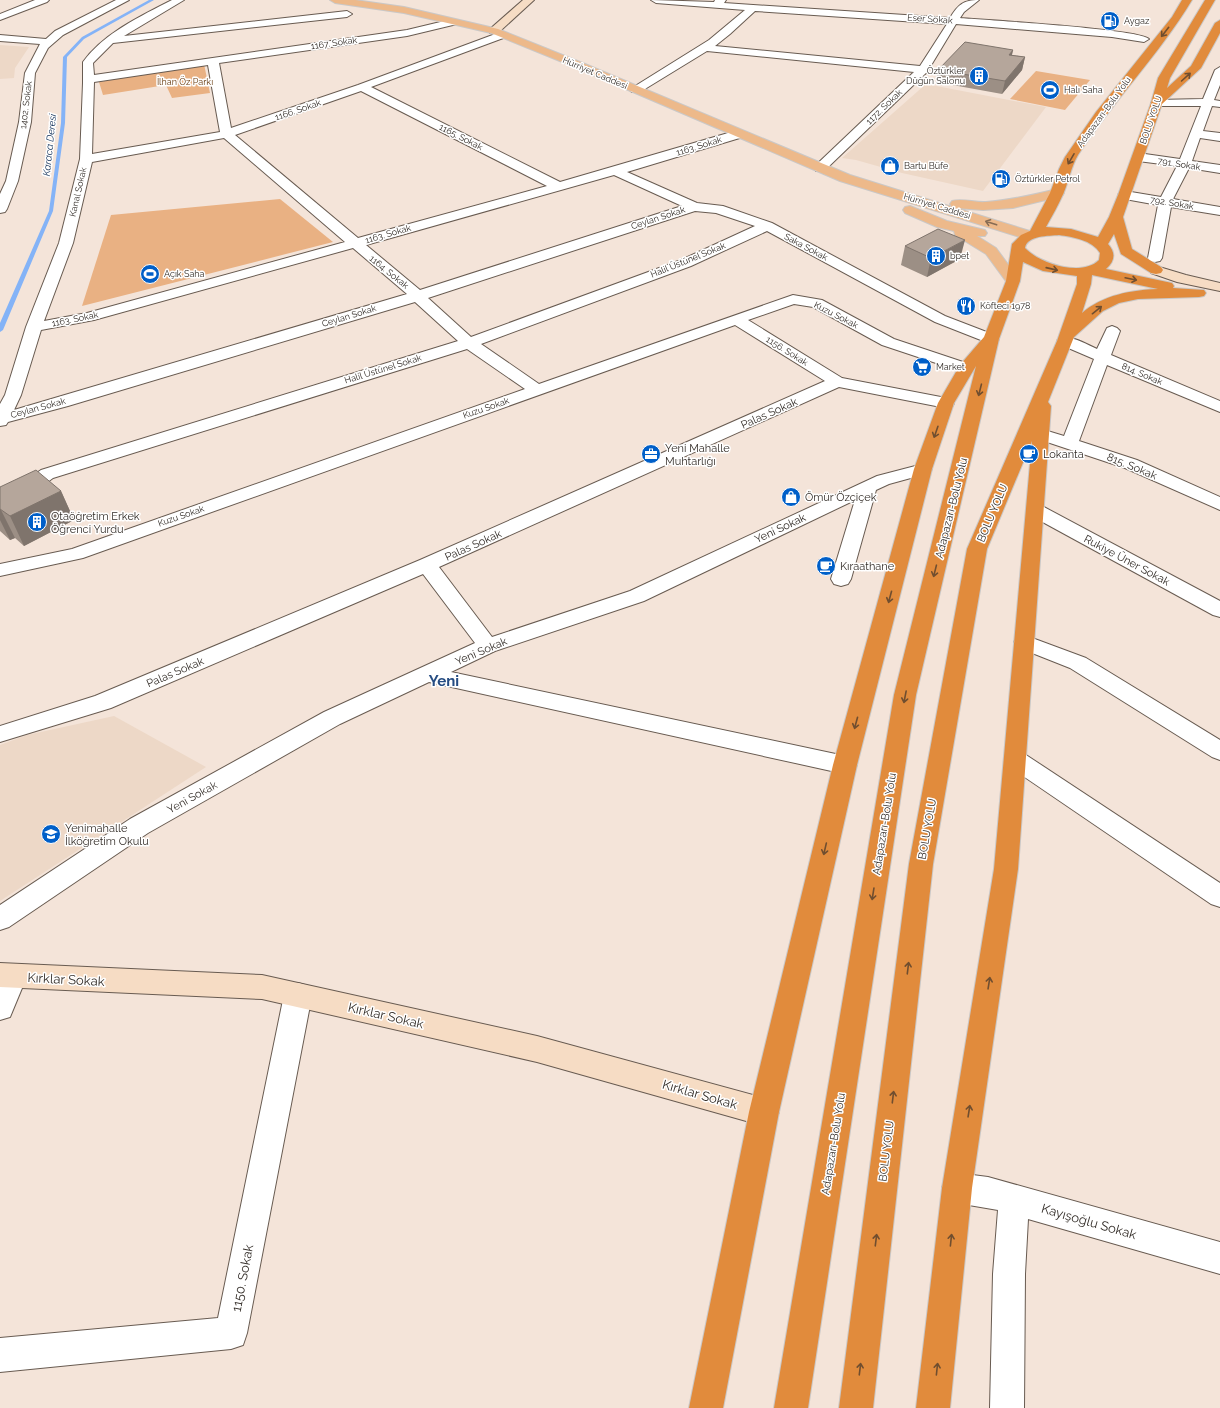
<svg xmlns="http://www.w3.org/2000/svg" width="1220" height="1408" viewBox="0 0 1220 1408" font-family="Raleway,sans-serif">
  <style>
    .built { fill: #edd8c7 }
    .green { fill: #e9b183 }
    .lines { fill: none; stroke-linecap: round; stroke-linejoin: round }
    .stream { fill: #84b3f7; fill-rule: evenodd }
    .street-casing { stroke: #685b51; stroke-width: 2 }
    .secondary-casing { stroke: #685b51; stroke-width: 2 }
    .primary-casing { stroke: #cac8c7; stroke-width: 2 }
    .highway-casing { stroke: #cac8c7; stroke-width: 2 }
    .street { fill: #fff; fill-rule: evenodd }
    .secondary { fill: #f6dcc4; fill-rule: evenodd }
    .primary { fill: #edb98a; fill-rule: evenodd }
    .highway { fill: #e18b3c; fill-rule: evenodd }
    .wall { fill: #9c8f85 }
    .shaded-wall { fill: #7f746c }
    .building { fill: #b5a69b; stroke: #7f746c }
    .oneway { stroke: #704e2f }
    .oneway2 { stroke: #876c54 }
    .labels { text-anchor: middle; stroke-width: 3; stroke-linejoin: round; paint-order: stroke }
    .far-street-label { font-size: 9px; fill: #332d28; stroke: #fff }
    .far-poi-label { font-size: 9px; fill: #332d28; stroke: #fff; text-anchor: start }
    .far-park-label { font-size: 9px; fill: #673a0e; stroke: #fff }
    .far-water-label { font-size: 10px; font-style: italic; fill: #0c2b55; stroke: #fff }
    .street-label { font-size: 11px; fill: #332d28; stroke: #fff }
    .poi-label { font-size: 11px; fill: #332d28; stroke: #fff; text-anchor: start }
    .near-street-label { font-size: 13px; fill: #332d28; stroke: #fff }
    .district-label { font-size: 15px; font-weight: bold; fill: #254c82; stroke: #fff }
  </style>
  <rect width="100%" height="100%" fill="#f4e4d9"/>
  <!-- built -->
  <g class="built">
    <path d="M0,45l29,2 -14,21 -1,10 -14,1z"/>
    <path d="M926,84l120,23 -63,84 -81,-18 -46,-13 -14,-2z"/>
    <path d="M114,716l92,51 -206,134v-156l27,-10z"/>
  </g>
  <!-- green -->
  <g class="green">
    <path d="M204,64l6,29 -38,5 -6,-13 -63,10 -4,-13z"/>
    <path d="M1036,71l54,9 -25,30 -55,-11z"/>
    <path d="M280,199l53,43 -251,64 29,-91z"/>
  </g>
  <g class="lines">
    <!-- stream -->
    <path class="stream" d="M149,0h5l-70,39 -17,18 -2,66 -12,88 -50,119 -3,2v-9l49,-112 12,-88 2,-66 19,-20z"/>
    <defs>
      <g id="street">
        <path d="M35,0h14l-2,2 -47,18v-6z"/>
        <path d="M116,0h13l-66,35 -15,13 -13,25 -4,49 -13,59 -11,28 -2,3 -5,1v-19l6,-13 13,-59 6,-49 15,-29 -40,-3v-6l46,4 9,-8z"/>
        <path d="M172,0h12l-60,36 223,-25 5,3 -5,3 -234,26 -20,20 1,12 313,-45 46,-11 5,3 -1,2 -50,12 -188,27 12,65 127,-43 140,-52h8l1,2 -1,2 -135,50 189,95 175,-51h8l2,3 -2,3 -116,35 70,31 26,3 49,17 173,93 52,20 2,3 -2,3 -6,2 -56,-22 -168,-91 -76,35 -210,78 58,40 254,-89 29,5 72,39 78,26 2,3 -2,3 -6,2 -84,-28 -69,-38 -19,-3 -46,16 94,58 104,20 6,1 2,4 -2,4 -6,1 -107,-21 -400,180 53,70 138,-46 247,-115 46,-12 6,1 3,4 -3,4 -40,11 -13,6 -25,89 -3,5 -7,2 -7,-2 -3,-5 24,-79 -211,101 -149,50 -44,21 394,84 8,3 4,6 -4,6 -8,3 -416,-92 -89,42 -192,109 -139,94 -9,3v-25l130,-86 194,-107 151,-69 -52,-69 -312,134 -111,34v-16l95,-30 325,-136 405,-179 -90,-56 -652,233 -83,18v-12l72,-15 453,-160 -58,-40 -414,129 -46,34 -7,2v-15l41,-29 417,-129 -43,-39 -347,104 -60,16 -2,3 -6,1v-22l5,-9 21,-68 33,-84 21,-84 3,-76v-21c21,-29 58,-46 89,-62zM208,65l12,67 -128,22 2,-72zM361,91l186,95 -189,52 -123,-103zM224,138l121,104 -258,71 -43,8 29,-78 19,-81zM614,175l68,31 -262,84 -54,-45zM695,211l21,2 39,13 -74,34 -210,77 -43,-39zM353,248l54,46 -393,116 7,-15 20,-65 53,-10z"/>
        <path d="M651,0l63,2 1,-2h11l-2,3 226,15c8,-13 13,-18 29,-18l-15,12 -4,6c24,2 181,11 189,21l-5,3 -32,-5 -156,-13 -29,48 -103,99h-8l-2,-3 2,-3 98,-93 -207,-21 -67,41h-8l-2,-2 2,-2 77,-48 36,-30 -89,-7zM755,11l192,13 -27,42 -205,-20 15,-12z"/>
        <path d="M1220,67v18l-6,15 6,1v6l-8,-1 -9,25 17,2v8l-20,-3 -8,23 28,4v8l-31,-5 -16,31 47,8v8l-49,-8 -9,51 -2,3 -5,1 -5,-1 -2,-3 10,-53 -33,-6 -5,-1 -2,-3 2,-3 5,-1 36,6 16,-31 -39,-5 -4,-1 -2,-3 2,-3 4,-1 42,6 21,-53h-44l-4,-1 -2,-2 2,-2 4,-1 46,-1 12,-29z"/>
        <path d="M1112,326l5,2 3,3 -9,24 109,46v11l-113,-47 -28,76 58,19 83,37v13l-95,-42 -90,-30 -3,-4 3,-4 6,-1 23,7 30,-77 -35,-15 -2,-3 2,-3c13,-3 27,6 38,11l10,-21z"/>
        <path d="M1035,504l7,2 178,95v16l-7,-2 -185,-101 -2,-4 2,-4z"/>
        <path d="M1024,635l62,23 134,82v20l-8,-3 -142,-89 -53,-21 -3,-5 3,-5z"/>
        <path d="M1015,750l8,3 197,130v24l-9,-3 -204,-139 -3,-6 3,-6z"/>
        <path d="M14,964l9,4 4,8 -17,41 -10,3v-43l5,-9z"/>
        <path d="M298,983l10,3 4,9 -65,338 -4,12 -12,4 -231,23v-34l218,-20 66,-323 4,-9z"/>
        <path d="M957,1173l31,4 232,65v32l-192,-55 -3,55 -1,134h-34l3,-134 5,-64 -41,-7 -11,-4 -4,-11 4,-11z"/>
      </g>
      <g id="secondary">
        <path d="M523,0h11l-36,33h-8l-1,-2 1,-2z"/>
        <path d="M1156,266l30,9 34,8v8l-43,-9 -26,-9 -2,-3 2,-3z"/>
        <path d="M0,963l262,12 275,61 227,62 10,4 5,10 -5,10 -10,4 -227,-64 -275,-63 -262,-12z"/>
      </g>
      <g id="primary">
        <path d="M330,0h25l49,7 94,22 87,35 265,111 102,32 -2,-3 2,-3c11,-3 23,2 34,1 25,-2 47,-7 71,-13l5,1 2,3 -2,3 -49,12 -30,2 -27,-2 77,24 2,3 -2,3 -5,1 -5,-1 -183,-57 -263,-113 -86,-35 -87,-20 -69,-10z"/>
        <path d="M910,206l37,15 38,9 2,3 -2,3h-8l19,12 24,33 -2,3 -5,1 -5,-1 -22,-30 -31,-19 -1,-4 -17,-4 -32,-14 -2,-3 2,-3z"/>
      </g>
      <path id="highway" d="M1182,0h10c-33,55 -79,101 -114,155 -7,12 -9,25 -14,37 -5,12 -12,24 -18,35l25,2 27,8 11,-20 9,-22 33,-92 7,-25 47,-78h10l-45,78 -3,10 24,-22 24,-43 5,-3v13l-19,35 -39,36 -39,113 9,32 29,18 2,3 -2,3 -5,1 -5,-1 -30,-19 -7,-20 -6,10c8,9 7,17 -2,25l66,14 2,3 -1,2 31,2 2,3 -2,3 -5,1 -61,2 -19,4 -16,8 -29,26 -26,65 3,4 -33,463 -46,319 -22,220h-34l26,-220 52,-319 38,-428 -45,108 -54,315 -60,544h-34l70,-544 58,-315 90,-208 20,-57v-8l-34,-5 -20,-9 -3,19 -21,58 -83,356 -108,713h-34l120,-713 82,-329 -22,37 -22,66 -75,296 -78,347 -56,296h-34l60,-296 84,-347 81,-296 24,-66 22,-38 24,-28 22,-56 6,-37 9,-9 9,-4 20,-38 9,-24 6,-12 31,-45 76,-95zM1059,235c14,2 33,5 41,18l-1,7c-17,17 -59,4 -74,-12 2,-13 24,-12 34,-13zM1092,275l66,14c-27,1 -55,6 -76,24l9,-29z"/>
    </defs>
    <!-- street casing -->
    <use href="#street" class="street-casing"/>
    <!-- secondary casing -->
    <use href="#secondary" class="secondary-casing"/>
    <!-- primary casing -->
    <use href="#primary" class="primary-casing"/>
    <!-- highway casing -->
    <use href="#highway" class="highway-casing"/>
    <!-- street -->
    <use href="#street" class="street"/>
    <!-- secondary -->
    <use href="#secondary" class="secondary"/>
    <!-- primary -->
    <use href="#primary" class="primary"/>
    <!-- highway -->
    <use href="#highway" class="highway"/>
  </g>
  <!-- wall -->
  <g class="wall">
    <path d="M1013,50l-1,5 13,2 -3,13 -20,24 -66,-12 2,-12z"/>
    <path d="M905,246l55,13 -33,18 -26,-12z"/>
    <path d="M0,487l61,4 13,29 -50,26 -9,-8 -5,2 -10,-9z"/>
  </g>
  <!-- shaded-wall -->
  <g class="shaded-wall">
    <path d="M1013,50l-3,12 -1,-7z"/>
    <path d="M1025,57l-3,13 -20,24 3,-13z"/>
    <path d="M965,240l-5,19 -33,18 4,-19z"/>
    <path d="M61,491l13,29 -50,26 -14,-30z"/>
    <path d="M0,508l15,30 -5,2 -10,-20z"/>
  </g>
  <!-- building -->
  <g class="building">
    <path d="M965,42l48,8 -4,5 16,2 -20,24 -67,-11z"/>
    <path d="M938,229l27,11 -34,18 -26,-12z"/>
    <path d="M36,470l25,21 -51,25 -10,-7v-22z"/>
  </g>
  <!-- one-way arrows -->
  <defs><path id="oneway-shaft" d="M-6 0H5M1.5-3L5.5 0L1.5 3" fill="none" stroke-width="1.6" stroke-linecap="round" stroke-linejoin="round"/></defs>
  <g class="oneway">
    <use href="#oneway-shaft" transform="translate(1165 32) rotate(128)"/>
    <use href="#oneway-shaft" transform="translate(1186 77) rotate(-42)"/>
    <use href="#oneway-shaft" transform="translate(1071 159) rotate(120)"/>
    <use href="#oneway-shaft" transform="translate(1052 269) rotate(13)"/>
    <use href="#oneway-shaft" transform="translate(1131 279) rotate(12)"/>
    <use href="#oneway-shaft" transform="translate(1097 310) rotate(-39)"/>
    <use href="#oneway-shaft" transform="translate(980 390) rotate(104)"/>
    <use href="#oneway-shaft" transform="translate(936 432) rotate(109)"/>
    <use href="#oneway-shaft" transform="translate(935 571) rotate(104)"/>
    <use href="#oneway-shaft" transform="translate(890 597) rotate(105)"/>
    <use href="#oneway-shaft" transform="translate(905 697) rotate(101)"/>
    <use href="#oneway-shaft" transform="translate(856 723) rotate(105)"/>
    <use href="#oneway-shaft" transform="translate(825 849) rotate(103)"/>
    <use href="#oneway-shaft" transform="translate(873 894) rotate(99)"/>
    <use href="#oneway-shaft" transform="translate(908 968) rotate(-83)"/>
    <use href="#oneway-shaft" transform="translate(989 983) rotate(-81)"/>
    <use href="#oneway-shaft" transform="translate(893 1097) rotate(-83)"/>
    <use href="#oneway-shaft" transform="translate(969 1111) rotate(-81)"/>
    <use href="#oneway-shaft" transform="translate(876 1240) rotate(-83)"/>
    <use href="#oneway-shaft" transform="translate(951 1240) rotate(-84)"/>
    <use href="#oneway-shaft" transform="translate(860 1369) rotate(-83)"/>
    <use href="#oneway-shaft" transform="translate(937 1369) rotate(-84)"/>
  </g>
  <use class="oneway2" href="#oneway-shaft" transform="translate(991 223) rotate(-162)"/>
  <!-- icons -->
  <defs>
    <symbol id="fuel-disc" viewBox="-11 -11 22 22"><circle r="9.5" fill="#005fc8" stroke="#fff"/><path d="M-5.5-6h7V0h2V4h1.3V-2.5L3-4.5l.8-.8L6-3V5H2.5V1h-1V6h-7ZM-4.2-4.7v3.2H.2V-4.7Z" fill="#fff"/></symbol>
    <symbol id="building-disc" viewBox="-11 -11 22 22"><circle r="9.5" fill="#005fc8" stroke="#fff"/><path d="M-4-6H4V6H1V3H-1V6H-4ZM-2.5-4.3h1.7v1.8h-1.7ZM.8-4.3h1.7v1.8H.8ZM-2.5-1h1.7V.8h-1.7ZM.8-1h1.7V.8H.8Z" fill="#fff"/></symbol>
    <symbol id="stadium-disc" viewBox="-11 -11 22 22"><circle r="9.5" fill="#005fc8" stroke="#fff"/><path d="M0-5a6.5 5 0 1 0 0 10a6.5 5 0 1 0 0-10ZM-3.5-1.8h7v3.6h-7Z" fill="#fff"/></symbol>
    <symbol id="shop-disc" viewBox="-11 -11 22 22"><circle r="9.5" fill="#005fc8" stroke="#fff"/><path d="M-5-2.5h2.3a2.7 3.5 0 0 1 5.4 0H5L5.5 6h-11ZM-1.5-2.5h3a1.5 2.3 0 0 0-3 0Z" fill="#fff"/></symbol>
    <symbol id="restaurant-disc" viewBox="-11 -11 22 22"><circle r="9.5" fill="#005fc8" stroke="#fff"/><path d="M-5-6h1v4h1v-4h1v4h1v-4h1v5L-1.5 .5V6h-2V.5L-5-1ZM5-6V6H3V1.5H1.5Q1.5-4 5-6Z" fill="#fff"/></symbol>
    <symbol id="supermarket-disc" viewBox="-11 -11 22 22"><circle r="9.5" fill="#005fc8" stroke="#fff"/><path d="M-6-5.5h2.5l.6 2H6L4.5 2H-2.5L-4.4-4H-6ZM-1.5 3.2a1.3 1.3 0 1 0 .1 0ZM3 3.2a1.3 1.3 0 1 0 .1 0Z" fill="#fff"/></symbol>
    <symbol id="office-disc" viewBox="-11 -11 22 22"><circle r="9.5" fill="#005fc8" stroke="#fff"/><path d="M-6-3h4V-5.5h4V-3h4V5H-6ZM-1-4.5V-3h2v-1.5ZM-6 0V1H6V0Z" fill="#fff"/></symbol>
    <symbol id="cafe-disc" viewBox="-11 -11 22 22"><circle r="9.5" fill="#005fc8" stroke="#fff"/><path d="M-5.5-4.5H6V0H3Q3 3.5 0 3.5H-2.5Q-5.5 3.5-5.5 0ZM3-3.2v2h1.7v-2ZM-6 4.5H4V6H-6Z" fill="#fff"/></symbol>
    <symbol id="school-disc" viewBox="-11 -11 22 22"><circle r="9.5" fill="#005fc8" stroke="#fff"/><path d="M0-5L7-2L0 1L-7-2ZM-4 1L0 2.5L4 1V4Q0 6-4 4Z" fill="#fff"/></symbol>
  </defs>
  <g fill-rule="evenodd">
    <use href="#fuel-disc" x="1099" y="10" width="22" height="22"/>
    <use href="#building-disc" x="968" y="65" width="22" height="22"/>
    <use href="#stadium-disc" x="1039" y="79" width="22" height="22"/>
    <use href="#shop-disc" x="879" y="155" width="22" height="22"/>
    <use href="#fuel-disc" x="990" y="168" width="22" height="22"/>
    <use href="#building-disc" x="925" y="245" width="22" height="22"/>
    <use href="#stadium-disc" x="139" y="263" width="22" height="22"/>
    <use href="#restaurant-disc" x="955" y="295" width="22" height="22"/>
    <use href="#supermarket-disc" x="911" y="356" width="22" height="22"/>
    <use href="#office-disc" x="640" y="443" width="22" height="22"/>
    <use href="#cafe-disc" x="1018" y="443" width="22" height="22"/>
    <use href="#shop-disc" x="780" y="486" width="22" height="22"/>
    <use href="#building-disc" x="26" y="511" width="22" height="22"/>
    <use href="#cafe-disc" x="815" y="555" width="22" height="22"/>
    <use href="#school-disc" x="40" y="823" width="22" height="22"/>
  </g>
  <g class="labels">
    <!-- far-street labels -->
    <g class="far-street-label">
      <text transform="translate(930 19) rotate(4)" y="3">Eser Sokak</text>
      <text transform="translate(334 43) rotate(-8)" y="3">1167. Sokak</text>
      <text transform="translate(595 73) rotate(23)" y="3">Hürriyet Caddesi</text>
      <text transform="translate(26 105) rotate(-83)" y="3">1402. Sokak</text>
      <text transform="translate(884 107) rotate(-44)" y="3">1172. Sokak</text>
      <text transform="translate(298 110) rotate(-19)" y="3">1166. Sokak</text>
      <text transform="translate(1104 112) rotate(-54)" y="3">Adapazarı-Bolu Yolu</text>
      <text transform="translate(1151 120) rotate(-71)" y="3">BOLU YOLU</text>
      <text transform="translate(461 137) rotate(27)" y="3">1165. Sokak</text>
      <text transform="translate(699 146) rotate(-17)" y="3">1163. Sokak</text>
      <text transform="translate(1179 164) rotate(9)" y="3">791. Sokak</text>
      <text transform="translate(78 192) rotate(-77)" y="3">Kanal Sokak</text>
      <text transform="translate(1172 203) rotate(9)" y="3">792. Sokak</text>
      <text transform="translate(937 206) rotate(17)" y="3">Hürriyet Caddesi</text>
      <text transform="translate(658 218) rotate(-18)" y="3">Ceylan Sokak</text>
      <text transform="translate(388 234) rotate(-16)" y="3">1163. Sokak</text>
      <text transform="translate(806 247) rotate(28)" y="3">Saka Sokak</text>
      <text transform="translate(688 260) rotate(-22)" y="3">Halil Üstünel Sokak</text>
      <text transform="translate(389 272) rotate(39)" y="3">1164. Sokak</text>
      <text transform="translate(836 315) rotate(27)" y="3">Kuzu Sokak</text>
      <text transform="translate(349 316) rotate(-17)" y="3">Ceylan Sokak</text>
      <text transform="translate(75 319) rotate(-11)" y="3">1163. Sokak</text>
      <text transform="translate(787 351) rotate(32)" y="3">1156. Sokak</text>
      <text transform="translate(383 369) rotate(-17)" y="3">Halil Üstünel Sokak</text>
      <text transform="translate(1142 374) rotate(23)" y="3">814. Sokak</text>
      <text transform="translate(38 408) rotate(-15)" y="3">Ceylan Sokak</text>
      <text transform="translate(486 408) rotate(-19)" y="3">Kuzu Sokak</text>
      <text transform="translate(181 516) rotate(-19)" y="3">Kuzu Sokak</text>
    </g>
    <!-- far-poi labels -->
    <g class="far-poi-label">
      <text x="1124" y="24">Aygaz</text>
      <text x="965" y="74" text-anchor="end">Öztürkler<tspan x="965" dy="10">Düğün Salonu</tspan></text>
      <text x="1064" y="93">Halı Saha</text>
      <text x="904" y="169">Bartu Büfe</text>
      <text x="1015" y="182">Öztürkler Petrol</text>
      <text x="950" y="259">bpet</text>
      <text x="164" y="277">Açık Saha</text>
      <text x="980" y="309">Köfteci 1978</text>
      <text x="936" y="370">Market</text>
    </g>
    <!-- far-park labels -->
    <g class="far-park-label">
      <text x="185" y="85">İlhan Öz Parkı</text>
    </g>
    <!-- far-water labels -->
    <g class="far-water-label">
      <text transform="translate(49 145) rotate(-84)" y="4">Karaca Deresi</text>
    </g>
    <!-- street labels -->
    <g class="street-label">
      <text transform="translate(769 413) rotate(-24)" y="4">Palas Sokak</text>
      <text transform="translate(1132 466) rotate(22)" y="4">815. Sokak</text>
      <text transform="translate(951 508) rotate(-76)" y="4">Adapazarı-Bolu Yolu</text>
      <text transform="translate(992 513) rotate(-67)" y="4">BOLU YOLU</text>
      <text transform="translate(780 528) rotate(-25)" y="4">Yeni Sokak</text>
      <text transform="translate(473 545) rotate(-24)" y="4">Palas Sokak</text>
      <text transform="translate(1127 560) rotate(28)" y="4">Rukiye Üner Sokak</text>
      <text transform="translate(481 651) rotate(-23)" y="4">Yeni Sokak</text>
      <text transform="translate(175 672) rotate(-23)" y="4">Palas Sokak</text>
      <text transform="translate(192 797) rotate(-29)" y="4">Yeni Sokak</text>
      <text transform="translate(884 824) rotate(-81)" y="4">Adapazarı-Bolu Yolu</text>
      <text transform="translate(927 829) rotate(-80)" y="4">BOLU YOLU</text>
      <text transform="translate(833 1144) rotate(-81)" y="4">Adapazarı-Bolu Yolu</text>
      <text transform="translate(886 1151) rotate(-83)" y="4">BOLU YOLU</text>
    </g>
    <!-- poi labels -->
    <g class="poi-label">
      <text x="665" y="452">Yeni Mahalle<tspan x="665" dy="13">Muhtarlığı</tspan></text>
      <text x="1043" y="458">Lokanta</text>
      <text x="805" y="501">Ömür Özçiçek</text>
      <text x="51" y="520">Otaöğretim Erkek<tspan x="51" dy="13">Öğrenci Yurdu</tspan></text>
      <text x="840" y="570">Kıraathane</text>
      <text x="65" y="832">Yenimahalle<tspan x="65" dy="13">İlköğretim Okulu</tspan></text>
    </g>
    <!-- near-street labels -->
    <g class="near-street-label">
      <text transform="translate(66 979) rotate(3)" y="5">Kırklar Sokak</text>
      <text transform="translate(386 1015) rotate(13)" y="5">Kırklar Sokak</text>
      <text transform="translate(700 1094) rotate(16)" y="5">Kırklar Sokak</text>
      <text transform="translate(1089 1221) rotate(16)" y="5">Kayışoğlu Sokak</text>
      <text transform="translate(242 1278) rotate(-79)" y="5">1150. Sokak</text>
    </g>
    <!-- district labels -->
    <g class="district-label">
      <text x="444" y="686">Yeni</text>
    </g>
  </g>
</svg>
